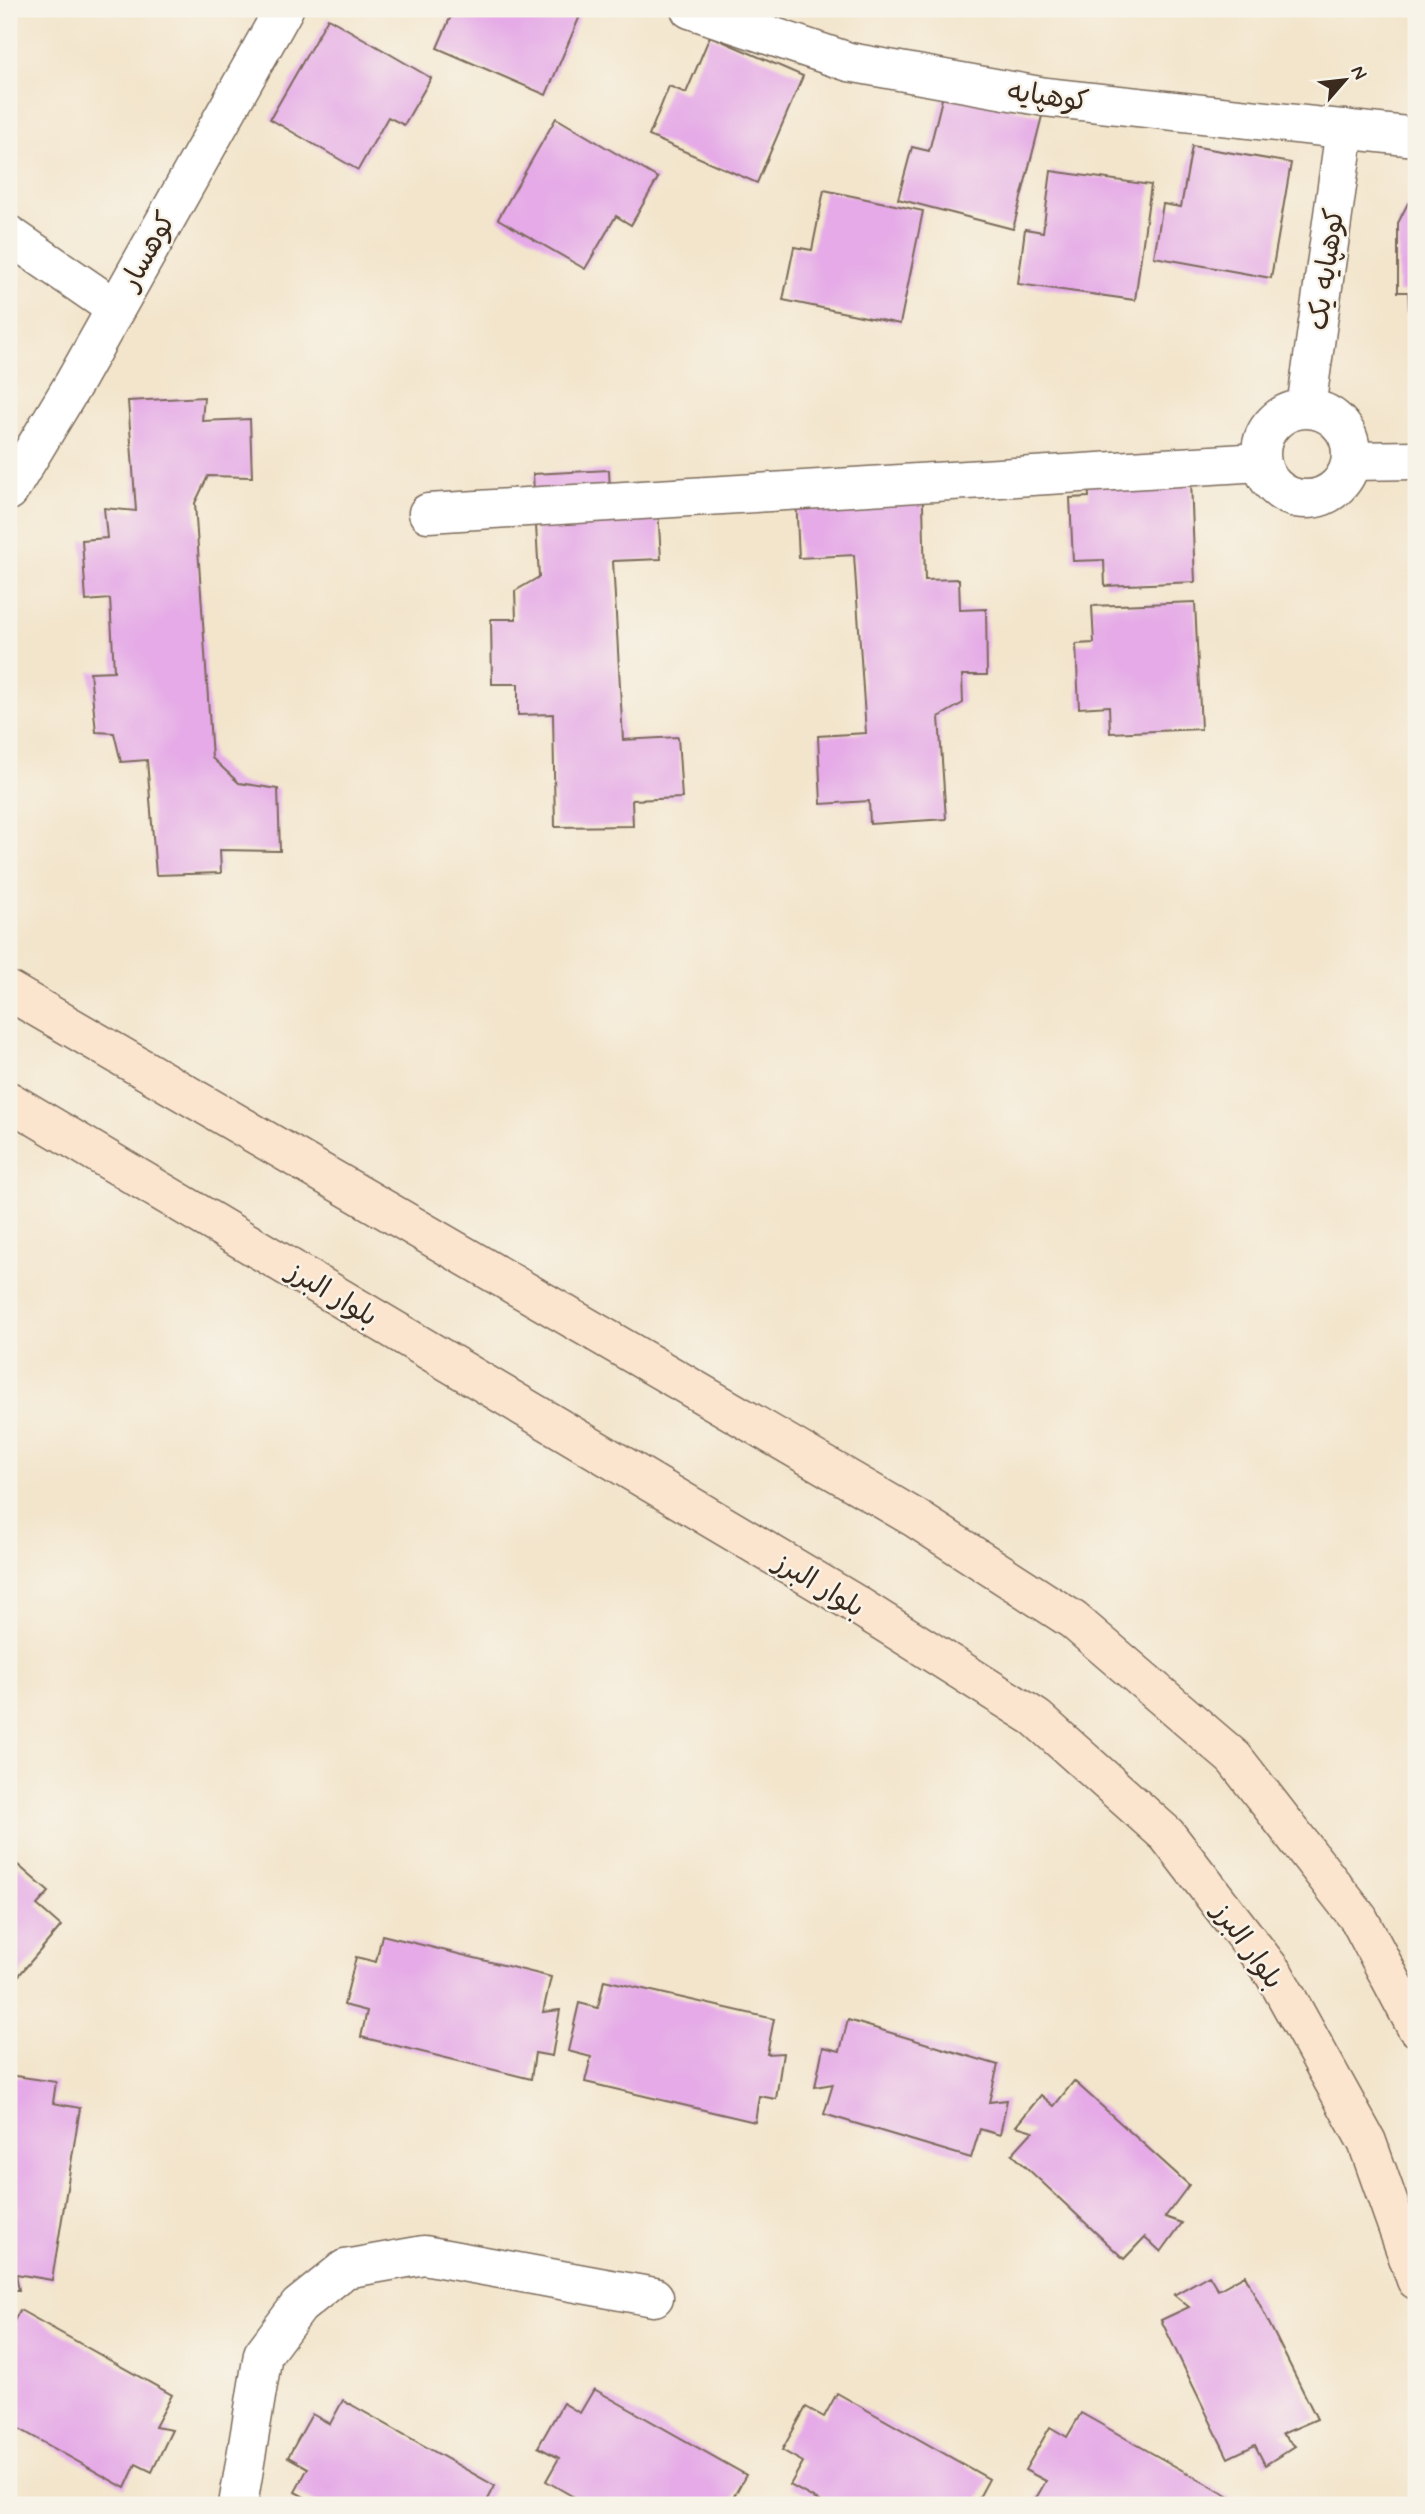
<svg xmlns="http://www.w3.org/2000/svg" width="1425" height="2514" viewBox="0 0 1425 2514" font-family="Mynerve,'Playpen Sans Arabic',sans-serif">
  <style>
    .building { fill: #e5aae7 }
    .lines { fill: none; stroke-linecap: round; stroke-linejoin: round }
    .minor-casing { stroke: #7b6b5b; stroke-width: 41 }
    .secondary-casing { stroke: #7b6b5b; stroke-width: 41 }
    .minor { stroke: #fff; stroke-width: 38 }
    .secondary { stroke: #fce5cf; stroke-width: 38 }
    .labels { text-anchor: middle; stroke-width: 5; stroke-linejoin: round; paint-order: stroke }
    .street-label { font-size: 28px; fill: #3b2a1e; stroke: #f7f3e8 }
  </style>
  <rect width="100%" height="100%" fill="#f7f3e8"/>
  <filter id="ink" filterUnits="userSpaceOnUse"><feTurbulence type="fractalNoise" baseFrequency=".0143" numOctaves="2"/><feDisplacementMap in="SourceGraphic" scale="14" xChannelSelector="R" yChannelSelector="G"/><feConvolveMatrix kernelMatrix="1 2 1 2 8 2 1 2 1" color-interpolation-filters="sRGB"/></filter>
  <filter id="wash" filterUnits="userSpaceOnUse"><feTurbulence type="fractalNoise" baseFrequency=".00686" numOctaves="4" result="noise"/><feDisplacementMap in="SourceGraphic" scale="28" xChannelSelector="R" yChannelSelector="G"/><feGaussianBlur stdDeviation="1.57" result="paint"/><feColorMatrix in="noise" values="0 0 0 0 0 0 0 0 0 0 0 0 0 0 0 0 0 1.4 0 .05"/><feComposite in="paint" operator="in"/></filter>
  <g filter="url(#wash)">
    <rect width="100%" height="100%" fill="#f3e5cc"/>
    <g id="blocks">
      <!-- building -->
      <g class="building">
        <path d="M454,9h129l-37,86 -109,-47z"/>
        <path d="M328,18l103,60 -27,47 -16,-8 -30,53 -88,-51z"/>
        <path d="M710,36l93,40 -46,107 -108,-47 20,-50 17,7z"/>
        <path d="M944,91l98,25 -29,113 -115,-30 14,-52 17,4z"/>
        <path d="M556,118l102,60 -27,47 -15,-9 -31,53 -87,-50z"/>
        <path d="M1192,146l99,17 -20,115 -117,-21 9,-53 18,3z"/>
        <path d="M1051,171l100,14 -16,115 -117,-16 7,-55 18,3z"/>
        <path d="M824,190l99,21 -23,113 -117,-24 11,-53 18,3z"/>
        <path d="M1408,203h8v109h-7l-1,-20h-10v-69z"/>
        <path d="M204,397l-2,24 48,-2 2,58 -44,-1 -13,27 17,255 27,25 39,6 2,62 -60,-1 1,23 -65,2 -9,-115 -26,2 -7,-29 -18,-1 -6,-60 24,-1 -4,-72 -24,2 -4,-61 25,-2 -3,-30 32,3 -8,-110z"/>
        <path d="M1190,455l5,127 -90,4 -1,-26 -31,1 -3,-63 19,-1 -2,-37z"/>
        <path d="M922,467l3,113 34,-1 1,31 26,-1 1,66h-25l1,28 -24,14 7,102 -76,5 -1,-23 -48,3 -3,-68 48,-3 -12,-178 -55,3 -3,-61z"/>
        <path d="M1411,467h5v64h-2z"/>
        <path d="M609,470l1,23 47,-2 4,68 -48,2 10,179 55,-3 4,61 -50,2 1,26 -78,1 -2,-113 -35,1v-31h-26l-1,-65h25l-1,-28 24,-14 -6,-103z"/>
        <path d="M1195,602l6,127 -91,4 -1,-27 -30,2 -3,-64 18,-1 -2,-37z"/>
        <path d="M18,1865l31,27 -12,13 24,21 -52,61v-107l3,3z"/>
        <path d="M382,1935l169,42 -8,35 17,-2 -8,46 -17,-3 -4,26 -170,-42 6,-26 -23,-6 12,-48 20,5z"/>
        <path d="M604,1980l170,39 -7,35 16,-1 -7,46 -17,-3 -4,26 -170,-40 6,-25 -23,-6 11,-48 19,5z"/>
        <path d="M848,2020l150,45 -9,37 18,-2 -7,35 -20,-6 -9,29 -147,-44 9,-30 -18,3 8,-40 17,4z"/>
        <path d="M9,2075l47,7 -3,21 27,5 -28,172 -36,-6 3,16h-10z"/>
        <path d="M1074,2081l115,104 -24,32 17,6 -21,29 -16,-15 -21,22 -112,-105 21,-23 -17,-5 25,-31 13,11z"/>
        <path d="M1209,2275l9,15 27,-15 72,144 -35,15 13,12 -30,19 -10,-20 -27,13 -67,-138 28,-13 -15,-12z"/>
        <path d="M20,2310l152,85 -17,32 17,3 -20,42 -16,-8 -11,24 -116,-65v-93z"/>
        <path d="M594,2389l152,86 -17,30h-141l-42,-24 13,-23 -21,-11 25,-44 17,10z"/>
        <path d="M837,2393l152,86 -14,26h-149l-36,-20 13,-23 -21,-12 24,-43 18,10z"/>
        <path d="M343,2400l152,86 -10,19h-166l-24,-13 13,-24 -20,-11 24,-43 18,10z"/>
        <path d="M1081,2413l152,86 -4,6h-197l14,-24 -21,-11 25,-43 17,10z"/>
      </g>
    </g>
  </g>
  <g filter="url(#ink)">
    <use href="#blocks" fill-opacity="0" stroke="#7b6b5b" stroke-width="2"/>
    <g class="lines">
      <defs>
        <g id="minor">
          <path d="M690,9l159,53 196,35 371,40"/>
          <path d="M9,235l106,73"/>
          <path d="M1306,408l39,-279"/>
          <circle cx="1306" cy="454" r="45"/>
          <path d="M1351,461l65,-1"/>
          <path d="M9,491l65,-108 210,-374"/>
          <path d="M428,513l833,-51"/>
          <path d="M238,2505l25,-151 36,-48 46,-37 79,-14 230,42"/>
        </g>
        <g id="secondary">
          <path d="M9,991l906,527 158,102 161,138 125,161 57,108"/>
          <path d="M9,1101l843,501 184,116 131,117 107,139 93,168 49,138"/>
        </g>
      </defs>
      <!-- minor casing -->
      <use href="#minor" class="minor-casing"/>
      <!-- secondary casing -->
      <use href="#secondary" class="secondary-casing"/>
      <!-- minor -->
      <use href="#minor" class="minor"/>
      <!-- secondary -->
      <use href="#secondary" class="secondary"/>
    </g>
  </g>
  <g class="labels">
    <!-- street labels -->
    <g class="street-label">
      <text transform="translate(1048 95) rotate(8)" y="10">کوهپایه</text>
      <text transform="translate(147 250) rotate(-61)" y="10">کوهسار</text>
      <text transform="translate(1325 269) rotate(-82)" y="10">کوهپایه یک</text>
      <text transform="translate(333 1293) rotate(31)" y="10">بلوار البرز</text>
      <text transform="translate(820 1584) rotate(31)" y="10">بلوار البرز</text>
      <text transform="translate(1249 1945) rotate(54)" y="10">بلوار البرز</text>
    </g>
  </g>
  <!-- margin -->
  <rect width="1425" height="2514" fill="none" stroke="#f7f3e8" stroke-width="35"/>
  <!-- north arrow -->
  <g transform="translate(1345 80) rotate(62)" stroke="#f7f3e8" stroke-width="5" paint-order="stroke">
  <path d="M0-5L12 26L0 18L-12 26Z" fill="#3b2a1e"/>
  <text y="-10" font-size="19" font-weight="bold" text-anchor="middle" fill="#3b2a1e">N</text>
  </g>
</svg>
